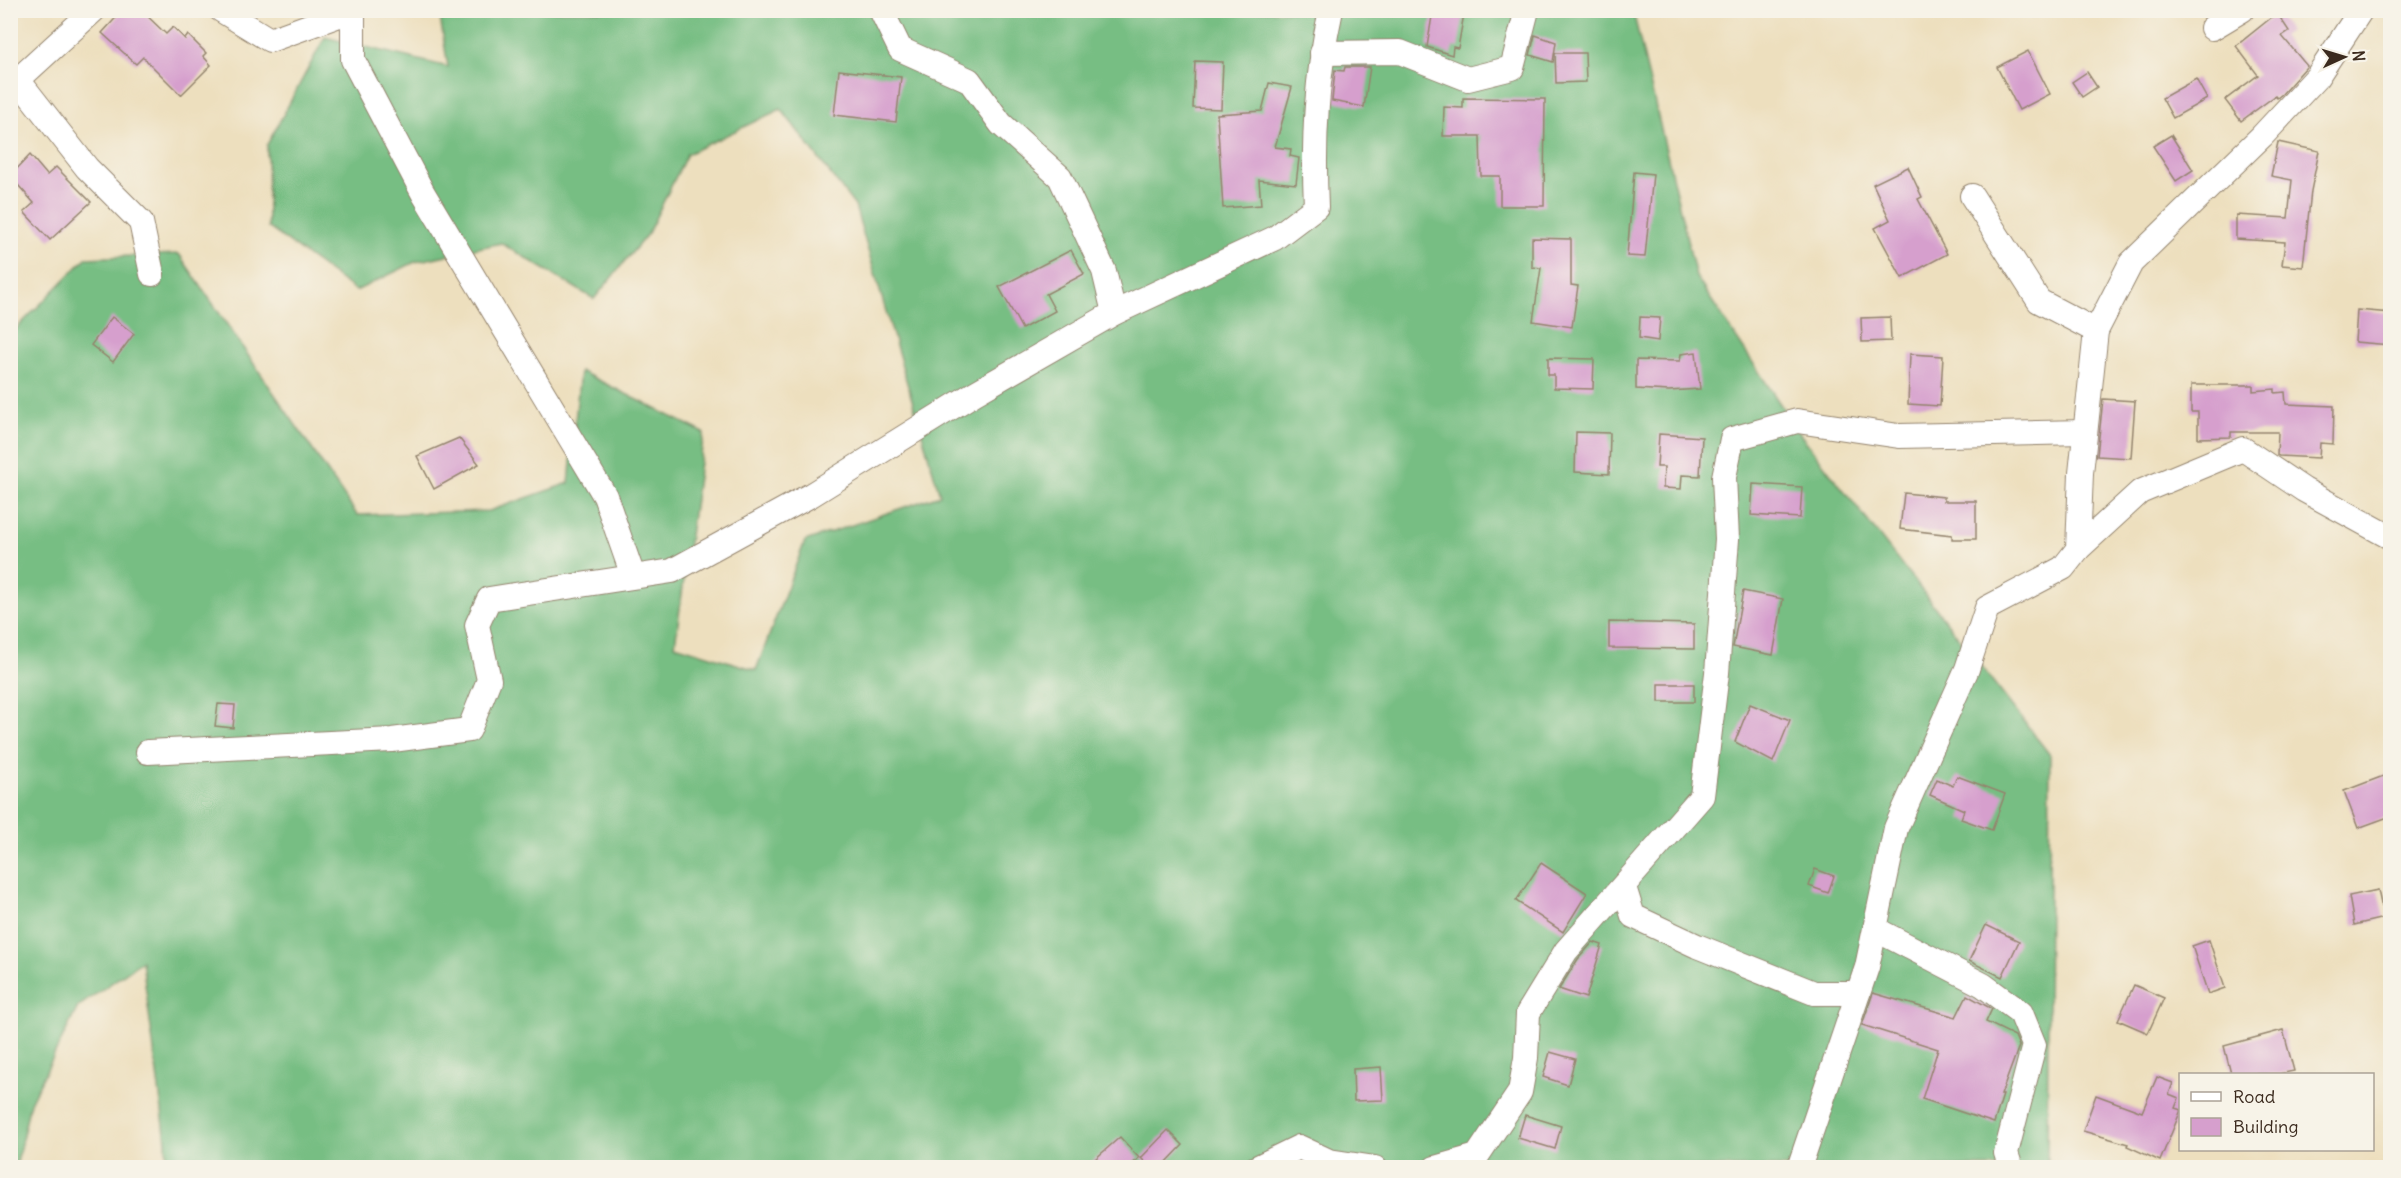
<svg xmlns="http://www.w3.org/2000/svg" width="2401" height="1178" viewBox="0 0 2401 1178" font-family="Delius,sans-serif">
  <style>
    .forest { fill: #77be83; stroke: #597450; stroke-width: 1.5 }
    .building { fill: #d69fcd }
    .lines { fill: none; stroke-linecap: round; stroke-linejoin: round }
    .minor-casing { stroke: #94846e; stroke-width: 26 }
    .minor { stroke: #fff; stroke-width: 24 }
  </style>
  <rect width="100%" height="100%" fill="#f7f3e8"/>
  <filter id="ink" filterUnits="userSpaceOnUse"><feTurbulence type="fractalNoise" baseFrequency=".0167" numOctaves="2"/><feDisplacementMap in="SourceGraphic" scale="12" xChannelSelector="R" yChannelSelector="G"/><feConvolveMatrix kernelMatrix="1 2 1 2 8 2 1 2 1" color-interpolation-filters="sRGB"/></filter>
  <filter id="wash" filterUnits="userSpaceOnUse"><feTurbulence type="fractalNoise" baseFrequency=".008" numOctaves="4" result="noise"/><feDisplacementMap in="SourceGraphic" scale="24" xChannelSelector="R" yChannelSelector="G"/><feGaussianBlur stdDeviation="1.35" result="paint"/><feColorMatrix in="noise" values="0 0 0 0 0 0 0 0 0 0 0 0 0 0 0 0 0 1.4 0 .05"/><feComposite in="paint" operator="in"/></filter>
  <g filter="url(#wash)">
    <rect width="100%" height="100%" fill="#eddfbe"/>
    <!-- forest -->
    <path class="forest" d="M439,11h1194l63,266 104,157 250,321 -3,412h-1880l-1,-26 -24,-180 -64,46 -48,96 -14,64 -5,1v-834l75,-76 93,-4 178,261 132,-4 80,-28 11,-112 124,62 -29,212 81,25 49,-129 135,-46 -85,-289 -74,-97 -94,45 -39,79 -54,66 -93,-56 -86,19 -59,29 -88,-64 -1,-82 58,-108 123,30z"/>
    <g id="blocks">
      <!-- building -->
      <g class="building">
        <path d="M123,10h18l25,24 7,-7 12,12 3,-4 18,18 -3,3 8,9 -30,30 -38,-38 -7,7 -34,-31z"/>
        <path d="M1433,10l31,4 -6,34 -5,-1 -1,8 -25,-8z"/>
        <path d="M2277,13l12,18 -7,5 25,30 -25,28 -5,4 -2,-2 -34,25 -16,-21 33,-25 -22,-29z"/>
        <path d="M1535,35l21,7 -3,20 -23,-7z"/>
        <path d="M2028,51l22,43 -31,16 -22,-43z"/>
        <path d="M1555,53h30l1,29 -30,1z"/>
        <path d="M1195,61l28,1 -2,47 -28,-1z"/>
        <path d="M1345,67h25l-6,40 -32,-6 3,-31 9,1z"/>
        <path d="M839,70l62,7 -5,45 -62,-7z"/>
        <path d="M2087,72l10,15 -15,10 -10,-15z"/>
        <path d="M2196,79l11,20 -34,19 -11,-20z"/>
        <path d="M1269,83l23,4 -17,60 16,2 -1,7 9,2 -3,26 -37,-4 2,25 -38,3 -6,-94 45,-3z"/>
        <path d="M1463,98l82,1 -1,107h-44v-30h-19l-1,-40h-37l1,-29 19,1z"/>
        <path d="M2171,135l22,35 -17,11 -23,-35z"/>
        <path d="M2278,142l41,9 -8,40 -8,76 -21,-2 3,-23 -49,-3v-24l52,3 4,-38 -21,-4z"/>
        <path d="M30,155l17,20 9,-8 35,35 -41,38 -26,-28 10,-9 -24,-27z"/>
        <path d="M1908,167l14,30 -4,2 29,55 -45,24 -27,-50 15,-8 -17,-36z"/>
        <path d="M1634,172l19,2 -8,83 -18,-1z"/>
        <path d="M1532,238l39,1v46l7,1 -6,41 -39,-6 8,-53 -9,-1z"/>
        <path d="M1071,250l13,24 -38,20 9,17 -33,18 -23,-42z"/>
        <path d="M2357,310l34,3v32l-36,-3z"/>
        <path d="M112,317l22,17 -21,28 -22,-17z"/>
        <path d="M1640,317l20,1 -2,23 -19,-3z"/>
        <path d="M1890,317l1,24 -29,1 -1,-24z"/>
        <path d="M1696,352l4,37 -31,2 -33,-2v-29l44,1 1,-7z"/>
        <path d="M1910,354l33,2 -3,50 -32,-2z"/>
        <path d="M1548,358l46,1 -1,30 -39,-1v-13h-6z"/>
        <path d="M2191,385h62v6l22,-2v4l10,-1 1,12 48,2 -1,38 -13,-1 -1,15 -40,-2 -2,-1 1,-23h-47v5l-33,1v-26h-7z"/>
        <path d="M2103,399l32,2 -4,57 -34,-2z"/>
        <path d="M1576,432l34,1 -1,41 -34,-2z"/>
        <path d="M1659,434l43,3 -2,39 -18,-1 -1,14 -18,-1 1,-21h-7z"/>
        <path d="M459,438l20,26 -45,25 -17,-33z"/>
        <path d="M1753,484l49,3 -2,31 -49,-3z"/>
        <path d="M1904,493l40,4v4h32v38h-24v-4l-52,-6z"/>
        <path d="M1743,591l40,8 -10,56 -40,-8z"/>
        <path d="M1609,622l85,2v25l-85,-1z"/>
        <rect x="1659" y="684" width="35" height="18"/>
        <path d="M218,704l17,1 -2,23 -18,-2z"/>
        <path d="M1750,704l40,16 -17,42 -38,-20z"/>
        <path d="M2386,775l5,13v28l-33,12 -14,-37z"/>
        <path d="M1957,776l48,18 -13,36 -31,-11 3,-9 -34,-15 7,-16 16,7z"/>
        <path d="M1541,863l46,30 -24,39 -47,-31z"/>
        <path d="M1815,869l19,7 -6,17 -19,-7z"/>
        <path d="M2378,890l6,28 -30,7 -5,-29z"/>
        <path d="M1986,925l33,16 -17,36 -33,-16z"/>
        <path d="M2209,940l16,48 -17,6 -16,-48z"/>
        <path d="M1593,942l9,3 -16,53 -27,-9 19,-30z"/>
        <path d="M2134,985l30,13 -16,35 -30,-13z"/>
        <path d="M1873,993l83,24 11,-22 25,14 -6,13 29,14 4,10 -18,49h2l-9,28 -72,-24 16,-50 -76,-24z"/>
        <path d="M2283,1030l11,41 -15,3h-48l-7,-28z"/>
        <path d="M1550,1052l25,7 -7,26 -25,-8z"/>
        <path d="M1381,1067l2,33 -29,1 -1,-32z"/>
        <path d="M2157,1077l16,6 -4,11 10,4 -4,10 6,2 -21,51 -33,-15 1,-2 -45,-13 13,-36 46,17z"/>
        <path d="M1525,1115l36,11 -6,23 -37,-11z"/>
        <path d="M1168,1130l15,15 -21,22h-12l-9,-9z"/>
        <path d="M1120,1137l19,21 -10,9h-43z"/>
      </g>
    </g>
  </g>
  <g filter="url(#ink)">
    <use href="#blocks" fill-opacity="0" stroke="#94846e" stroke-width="1.5"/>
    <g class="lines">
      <defs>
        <g id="minor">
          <path d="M221,10l49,30 83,-30v50l70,133 182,303 28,80"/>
          <path d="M881,10l19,39 69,31 32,44 59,53 44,94 10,42"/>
          <path d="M2212,28l30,-18"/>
          <path d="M1322,53l78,-1 68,27 44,-11 15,-58"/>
          <path d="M18,80l69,88 54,54 11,52"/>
          <path d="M10,87l84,-77"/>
          <path d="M1972,196l67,105 57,30"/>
          <path d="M2078,549l62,-57 103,-43 61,41 86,47"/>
          <path d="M148,752l244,-12 77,-10 20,-50 -12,-55 12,-26 183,-28 139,-76 164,-102 139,-80 161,-75 41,-31c-3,-68 0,-130 15,-197"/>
          <path d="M1624,887l9,29 64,30 117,47h44"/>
          <path d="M1875,929l108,56 38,28 13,32 -28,108 5,15"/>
          <path d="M1256,1168l43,-21 30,14 46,7"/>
          <path d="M1435,1168l42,-12 43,-64 6,-34 2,-45 38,-62 136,-155 15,-123 10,-134 -3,-62 8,-38 65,-18 102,15 186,-4"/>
          <path d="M1799,1168l68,-201 29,-139 71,-159 20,-61 76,-40 15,-19 3,-76 15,-142 35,-68 131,-127 55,-59 44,-67"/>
        </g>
      </defs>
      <!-- minor casing -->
      <use href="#minor" class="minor-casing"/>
      <!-- minor -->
      <use href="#minor" class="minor"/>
    </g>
  </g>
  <!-- margin -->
  <rect width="2401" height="1178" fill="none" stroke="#f7f3e8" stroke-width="36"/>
  <!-- legend -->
  <rect x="2179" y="1073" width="195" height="78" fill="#f7f3e8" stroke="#aca397" stroke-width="1.5"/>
  <rect x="2191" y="1092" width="30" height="9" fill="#ffffff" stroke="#aca397" stroke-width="1.5"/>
  <text x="2233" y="1103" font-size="18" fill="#3b2a1e">Road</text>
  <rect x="2191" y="1118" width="30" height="18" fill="#d69fcd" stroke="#aca397" stroke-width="1.5"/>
  <text x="2233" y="1133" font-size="18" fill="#3b2a1e">Building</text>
  <!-- north arrow -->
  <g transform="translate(2344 57) rotate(86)" stroke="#f7f3e8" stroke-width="4.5" paint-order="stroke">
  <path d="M0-4.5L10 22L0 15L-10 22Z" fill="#3b2a1e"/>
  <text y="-9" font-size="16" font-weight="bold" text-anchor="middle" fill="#3b2a1e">N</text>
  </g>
</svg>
